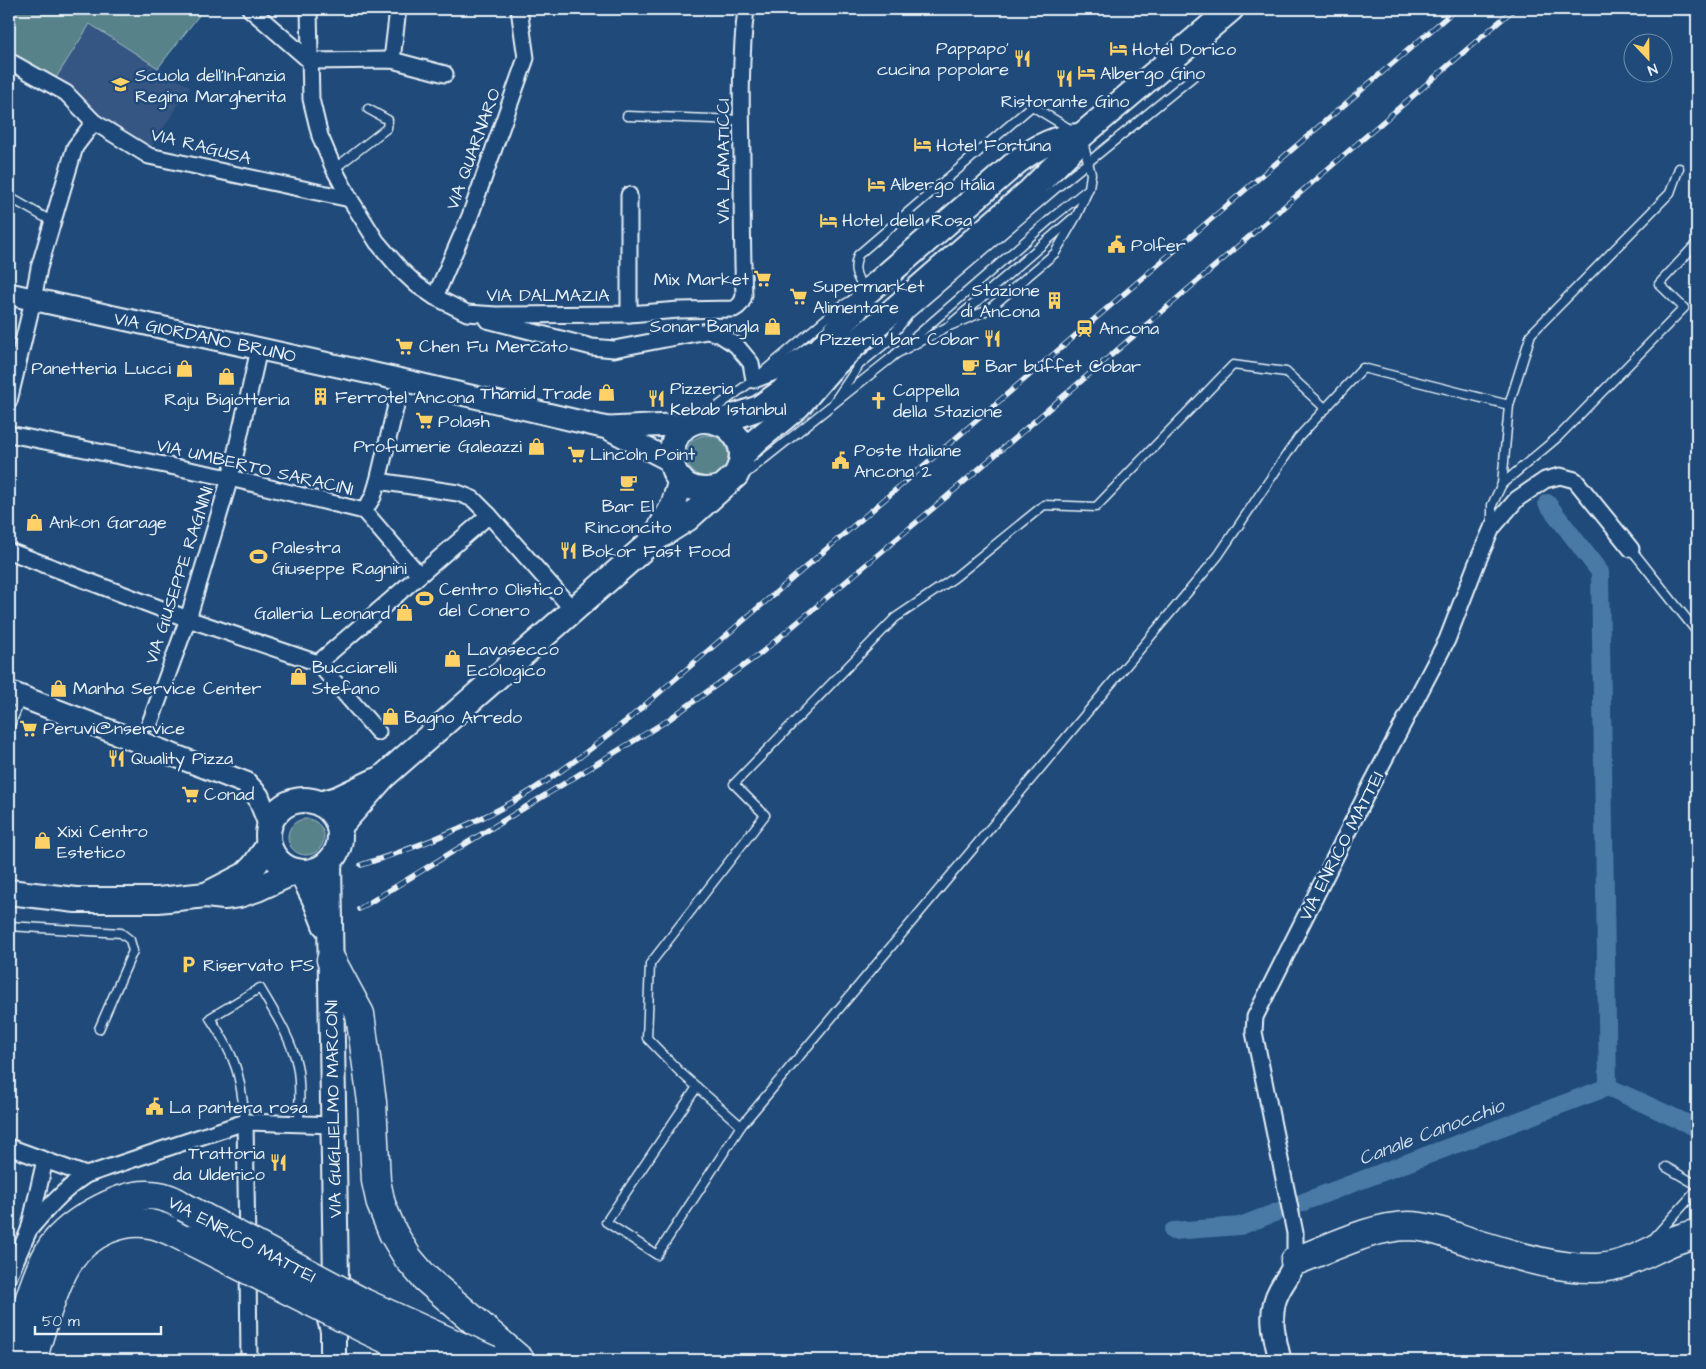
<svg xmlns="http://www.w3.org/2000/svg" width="1706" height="1369" viewBox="0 0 1706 1369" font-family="'Architects Daughter',sans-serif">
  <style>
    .built { fill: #355583 }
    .green { fill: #58828a; stroke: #a0bac1 }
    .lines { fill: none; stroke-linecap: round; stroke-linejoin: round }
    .canal { stroke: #4879a5; stroke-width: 18 }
    .lane-casing { stroke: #e8f1f8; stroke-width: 11 }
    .street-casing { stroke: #e8f1f8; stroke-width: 19 }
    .secondary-casing { stroke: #e8f1f8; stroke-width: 25 }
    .primary-casing { stroke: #e8f1f8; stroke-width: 28 }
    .highway-casing { stroke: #e8f1f8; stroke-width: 31 }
    .lane { stroke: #1f4a7a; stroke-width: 8 }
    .street { stroke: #1f4a7a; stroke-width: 15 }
    .secondary { stroke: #1f4a7a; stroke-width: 21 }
    .primary { stroke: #1f4a7a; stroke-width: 24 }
    .highway { stroke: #1f4a7a; stroke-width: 28 }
    .rail-casing { stroke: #e8f1f8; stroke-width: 5.5 }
    .rail { stroke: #1f4a7a; stroke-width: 4; stroke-dasharray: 11; stroke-linecap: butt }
    .highway-bridge-casing { stroke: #e8f1f8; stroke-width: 31; stroke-linecap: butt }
    .highway-bridge { stroke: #1f4a7a; stroke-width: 28 }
    .labels { text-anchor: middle; stroke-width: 5; stroke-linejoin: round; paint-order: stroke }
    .poi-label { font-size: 18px; fill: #e8f1f8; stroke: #1f4a7a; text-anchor: start }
    .street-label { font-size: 18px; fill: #e8f1f8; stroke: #1f4a7a }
    .water-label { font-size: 19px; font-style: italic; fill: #d0dfec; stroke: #1f4a7a }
  </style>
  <rect width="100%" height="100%" fill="#1f4a7a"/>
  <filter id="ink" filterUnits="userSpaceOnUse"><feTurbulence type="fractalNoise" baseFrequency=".02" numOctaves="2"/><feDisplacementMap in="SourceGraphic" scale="10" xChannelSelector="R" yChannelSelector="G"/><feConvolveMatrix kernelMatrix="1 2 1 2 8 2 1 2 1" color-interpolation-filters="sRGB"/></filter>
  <g filter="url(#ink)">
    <!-- built -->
    <path class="built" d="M90,24l100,63 -39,60 -99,-63z"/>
    <!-- green -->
    <g class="green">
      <path d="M9,9h195l-46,59 -68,-44 -38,60 -43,-27z"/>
      <circle cx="707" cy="456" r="21"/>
      <circle cx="306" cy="837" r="18"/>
    </g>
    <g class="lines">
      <!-- canal -->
      <g class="canal">
        <path d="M1547,503l53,69 8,515"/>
        <path d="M1173,1231l67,-5 368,-139 89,41"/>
      </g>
      <defs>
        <g id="lane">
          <path d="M627,116l114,4"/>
          <path d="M334,169l53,-41 1,-8 -20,-11"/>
          <path d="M9,197l44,25"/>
          <path d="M865,291c-8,-14 -13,-20 -7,-36l174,-149 41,25"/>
          <path d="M952,323l120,-104"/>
          <path d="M896,354l51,-27 41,-17 67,-57 22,-38 12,-27 2,-14 -8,-32"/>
          <path d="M764,371l77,-65 11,-6"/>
          <path d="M834,402l25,-37 27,-22 23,-29 145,-124 140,-114"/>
          <path d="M1326,409l-40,-37 -53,-7 -137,142 -52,-2 -90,73 -59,40 -161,166 31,31 -115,149 -3,74 34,35 60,53 477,-570 80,-118 65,-70 146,37"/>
          <path d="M706,415l49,-36"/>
          <path d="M744,475l147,-117 162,-141 34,-27"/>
          <path d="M1502,484l56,-47 126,-129 -25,-24 38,-41"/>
          <path d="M1492,526v-21l10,-21 7,-79 22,-71 139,-141 9,-25"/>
          <path d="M1631,549l66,83"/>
          <path d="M9,728l12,-29"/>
          <path d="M9,926l112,7 9,7 3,11 -34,78"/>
          <path d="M697,1087l-91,135 51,33 84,-129"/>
          <path d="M245,1122c-4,-46 -9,-65 -35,-104l50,-30c14,24 31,50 37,77 4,18 2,39 2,58"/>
          <path d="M1666,1167l31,18"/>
          <path d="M1651,1241l46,-51"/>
        </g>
        <g id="street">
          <path d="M250,9l60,52 82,-1 53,14"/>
          <path d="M309,9l2,90 9,37 14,33 16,30 27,43 24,28 16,15 18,12 32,16 29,2 133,-1 50,-4 55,-1c6,-3 9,-7 10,-14 -2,-46 -2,-91 -2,-137 -1,-50 -2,-100 4,-149"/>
          <path d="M392,60l6,-51"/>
          <path d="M9,61l57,32 28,29 55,34 201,43"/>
          <path d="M629,195v119"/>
          <path d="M435,297l35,-81 56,-158 -7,-49"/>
          <path d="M487,320l105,27 22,2 93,-18 12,3 17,11 15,18 3,17 26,-10 31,-21"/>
          <path d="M9,401l24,-101 6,-32 36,-121 19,-25"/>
          <path d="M9,434l221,44 134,33 9,-14 5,-16 80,12 15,6 16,16 85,96"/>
          <path d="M378,481l24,-101"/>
          <path d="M364,511l55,64"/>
          <path d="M9,551l179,68 130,44 171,-148"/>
          <path d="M318,663l60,69"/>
          <path d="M150,723l38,-104 42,-141 29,-129"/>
          <path d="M245,1122l2,122"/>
          <path d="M9,1147l77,28"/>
          <path d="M29,1230c17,-20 34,-40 57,-55l159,-53 88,3"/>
          <path d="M1295,1261v-28l-41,-201 1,-15 116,-232 76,-145 29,-75 16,-37 25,-29 28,-19 15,-4 15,4 56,69"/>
          <path d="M248,1267l1,93"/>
          <path d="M9,1276l20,-46 16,-70"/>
        </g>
        <g id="secondary">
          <path d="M9,294l393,86 205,48 64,33"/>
          <path d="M609,428l82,-4"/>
          <path d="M9,692l237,91 12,13 12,30"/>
          <path d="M1280,1360c-5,-22 -13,-47 -1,-69 5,-10 13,-19 16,-30"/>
        </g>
        <g id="primary">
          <path d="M719,422l40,-14 24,-17 74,-83 9,-15 152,-132c19,-14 39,-25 63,-25"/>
          <path d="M742,455l15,-15 41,-34 31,-36 36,-35 165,-144 44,-44 7,-11 150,-127"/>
          <path d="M655,537l18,-31 8,-26"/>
          <circle cx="304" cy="836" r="36"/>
          <path d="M320,804l17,-5 38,-18"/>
          <path d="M339,827l44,-50 269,-236 35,-22 49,-44c7,-13 9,-28 -1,-40 -5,-8 -13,-12 -22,-14 -53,-11 -60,83 7,67"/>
          <path d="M329,862l7,418 7,16 -1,21 -9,14"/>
          <path d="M301,872l15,30 9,23"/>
          <path d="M9,892l67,8h82l48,-5 18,2 15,-2 18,-6 39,-18"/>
          <path d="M210,893l35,-18 9,-9 15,-21"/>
          <path d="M329,1316l4,15v29"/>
        </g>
        <g id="highway">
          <path d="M331,960l29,54 12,88 4,79 5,23 12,29 15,25 17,20 95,82"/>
          <path d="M1295,1261c37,-13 74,-34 113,-35 21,0 42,9 63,16 40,12 83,27 126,26 40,-2 64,-28 100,-34"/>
          <path d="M14,1360c7,-33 18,-78 35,-108 15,-27 69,-58 99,-57 14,0 25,4 36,12"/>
          <path d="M33,1360c3,-16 9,-32 14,-48 12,-36 23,-67 61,-83 13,-5 28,-8 42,-5 13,2 26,10 39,16"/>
        </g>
      </defs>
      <!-- lane casing -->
      <use href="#lane" class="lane-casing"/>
      <!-- street casing -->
      <use href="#street" class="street-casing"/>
      <!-- secondary casing -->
      <use href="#secondary" class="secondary-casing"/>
      <!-- primary casing -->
      <use href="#primary" class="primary-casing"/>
      <!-- highway casing -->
      <use href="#highway" class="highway-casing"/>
      <!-- lane -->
      <use href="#lane" class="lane"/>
      <!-- street -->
      <use href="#street" class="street"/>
      <!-- secondary -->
      <use href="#secondary" class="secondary"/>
      <!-- primary -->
      <use href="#primary" class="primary"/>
      <!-- highway -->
      <use href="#highway" class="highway"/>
      <defs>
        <g id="rail">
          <path d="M361,865c46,-14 91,-32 135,-54 47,-24 88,-57 129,-89l831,-713"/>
          <path d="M359,909l309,-189 93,-67 176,-148 577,-496"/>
        </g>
      </defs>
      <!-- rail casing -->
      <use href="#rail" class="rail-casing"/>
      <!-- rail -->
      <use href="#rail" class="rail"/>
      <defs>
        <g id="highway-bridge">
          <path d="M184,1207l180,96 126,57"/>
          <path d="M189,1240l176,89 67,31"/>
        </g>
      </defs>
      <!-- highway-bridge casing -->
      <use href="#highway-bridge" class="highway-bridge-casing"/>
      <!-- highway-bridge -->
      <use href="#highway-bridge" class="highway-bridge"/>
    </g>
  </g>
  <!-- icons -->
  <defs>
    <symbol id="hotel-bare" viewBox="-9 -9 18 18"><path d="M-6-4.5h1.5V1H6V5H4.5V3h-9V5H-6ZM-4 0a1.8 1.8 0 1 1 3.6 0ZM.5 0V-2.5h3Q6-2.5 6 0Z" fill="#ffd166" stroke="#1f4a7a" stroke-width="2.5" paint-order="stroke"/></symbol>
    <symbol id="restaurant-bare" viewBox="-9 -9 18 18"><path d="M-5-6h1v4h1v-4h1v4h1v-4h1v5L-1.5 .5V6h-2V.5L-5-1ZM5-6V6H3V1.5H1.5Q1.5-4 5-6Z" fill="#ffd166" stroke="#1f4a7a" stroke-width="2.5" paint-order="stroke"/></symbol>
    <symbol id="school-bare" viewBox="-9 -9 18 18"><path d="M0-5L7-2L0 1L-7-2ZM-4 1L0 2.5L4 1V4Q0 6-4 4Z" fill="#ffd166" stroke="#1f4a7a" stroke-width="2.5" paint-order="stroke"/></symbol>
    <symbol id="civic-bare" viewBox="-9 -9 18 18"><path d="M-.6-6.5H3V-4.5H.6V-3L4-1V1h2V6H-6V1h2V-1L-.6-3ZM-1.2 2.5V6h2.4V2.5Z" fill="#ffd166" stroke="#1f4a7a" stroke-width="2.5" paint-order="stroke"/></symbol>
    <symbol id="supermarket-bare" viewBox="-9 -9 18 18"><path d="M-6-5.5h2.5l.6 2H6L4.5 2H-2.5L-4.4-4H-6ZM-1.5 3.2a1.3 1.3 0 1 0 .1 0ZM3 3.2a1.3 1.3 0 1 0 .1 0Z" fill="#ffd166" stroke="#1f4a7a" stroke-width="2.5" paint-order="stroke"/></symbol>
    <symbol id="building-bare" viewBox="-9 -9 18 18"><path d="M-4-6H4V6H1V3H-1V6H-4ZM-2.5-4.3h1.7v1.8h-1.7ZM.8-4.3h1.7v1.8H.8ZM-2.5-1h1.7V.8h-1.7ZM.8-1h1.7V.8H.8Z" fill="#ffd166" stroke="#1f4a7a" stroke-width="2.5" paint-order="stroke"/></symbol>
    <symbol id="shop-bare" viewBox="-9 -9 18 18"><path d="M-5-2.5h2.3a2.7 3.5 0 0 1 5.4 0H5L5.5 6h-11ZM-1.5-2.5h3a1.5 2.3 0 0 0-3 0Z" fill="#ffd166" stroke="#1f4a7a" stroke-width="2.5" paint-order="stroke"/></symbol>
    <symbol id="station-bare" viewBox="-9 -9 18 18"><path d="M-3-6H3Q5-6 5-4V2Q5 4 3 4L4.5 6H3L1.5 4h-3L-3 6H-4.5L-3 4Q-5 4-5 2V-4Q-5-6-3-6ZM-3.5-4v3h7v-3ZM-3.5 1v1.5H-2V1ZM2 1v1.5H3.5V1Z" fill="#ffd166" stroke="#1f4a7a" stroke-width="2.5" paint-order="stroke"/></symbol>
    <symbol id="cafe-bare" viewBox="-9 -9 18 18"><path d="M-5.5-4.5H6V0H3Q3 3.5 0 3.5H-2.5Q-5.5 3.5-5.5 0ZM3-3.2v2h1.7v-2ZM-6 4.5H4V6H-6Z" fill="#ffd166" stroke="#1f4a7a" stroke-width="2.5" paint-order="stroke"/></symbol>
    <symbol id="church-bare" viewBox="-9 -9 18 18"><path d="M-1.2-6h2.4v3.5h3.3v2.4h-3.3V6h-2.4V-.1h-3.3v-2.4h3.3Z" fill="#ffd166" stroke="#1f4a7a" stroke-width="2.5" paint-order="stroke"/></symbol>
    <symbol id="stadium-bare" viewBox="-9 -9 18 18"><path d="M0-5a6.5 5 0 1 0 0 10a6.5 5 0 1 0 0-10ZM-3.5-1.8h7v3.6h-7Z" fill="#ffd166" stroke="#1f4a7a" stroke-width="2.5" paint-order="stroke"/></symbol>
    <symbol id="parking-bare" viewBox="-9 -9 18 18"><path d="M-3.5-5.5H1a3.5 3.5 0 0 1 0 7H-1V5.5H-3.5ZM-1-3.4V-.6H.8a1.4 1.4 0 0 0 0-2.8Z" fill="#ffd166" stroke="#1f4a7a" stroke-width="2.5" paint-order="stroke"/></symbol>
  </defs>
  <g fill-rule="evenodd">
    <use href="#hotel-bare" x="1106" y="36" width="25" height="25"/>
    <use href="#restaurant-bare" x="1010" y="46" width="25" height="25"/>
    <use href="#hotel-bare" x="1074" y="60" width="25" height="25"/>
    <use href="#restaurant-bare" x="1052" y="66" width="25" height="25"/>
    <use href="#school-bare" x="108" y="72" width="25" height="25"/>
    <use href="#hotel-bare" x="910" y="132" width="25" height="25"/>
    <use href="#hotel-bare" x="864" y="172" width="25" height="25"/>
    <use href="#hotel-bare" x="816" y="208" width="25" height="25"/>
    <use href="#civic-bare" x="1104" y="232" width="25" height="25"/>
    <use href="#supermarket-bare" x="750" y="266" width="25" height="25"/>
    <use href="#supermarket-bare" x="786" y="284" width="25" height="25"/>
    <use href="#building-bare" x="1042" y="288" width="25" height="25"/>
    <use href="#shop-bare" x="760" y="314" width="25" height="25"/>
    <use href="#station-bare" x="1072" y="316" width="25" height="25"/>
    <use href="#restaurant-bare" x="980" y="326" width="25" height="25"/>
    <use href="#supermarket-bare" x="392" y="334" width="25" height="25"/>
    <use href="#cafe-bare" x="958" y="354" width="25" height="25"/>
    <use href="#shop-bare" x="172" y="356" width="25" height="25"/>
    <use href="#shop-bare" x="214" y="364" width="25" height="25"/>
    <use href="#shop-bare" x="594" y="380" width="25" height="25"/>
    <use href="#building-bare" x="308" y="384" width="25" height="25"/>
    <use href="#restaurant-bare" x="644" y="386" width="25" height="25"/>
    <use href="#church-bare" x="866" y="388" width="25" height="25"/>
    <use href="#supermarket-bare" x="412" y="408" width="25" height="25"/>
    <use href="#shop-bare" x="524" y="434" width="25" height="25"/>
    <use href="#supermarket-bare" x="564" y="442" width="25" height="25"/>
    <use href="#civic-bare" x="828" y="448" width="25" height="25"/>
    <use href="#cafe-bare" x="616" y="470" width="25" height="25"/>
    <use href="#shop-bare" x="22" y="510" width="25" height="25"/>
    <use href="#restaurant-bare" x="556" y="538" width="25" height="25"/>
    <use href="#stadium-bare" x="246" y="544" width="25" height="25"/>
    <use href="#stadium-bare" x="412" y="586" width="25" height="25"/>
    <use href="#shop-bare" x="392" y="600" width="25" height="25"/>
    <use href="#shop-bare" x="440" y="646" width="25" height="25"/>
    <use href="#shop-bare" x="286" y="664" width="25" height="25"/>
    <use href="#shop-bare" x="46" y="676" width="25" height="25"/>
    <use href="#shop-bare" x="378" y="704" width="25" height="25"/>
    <use href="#supermarket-bare" x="16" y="716" width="25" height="25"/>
    <use href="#restaurant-bare" x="104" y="746" width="25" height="25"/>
    <use href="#supermarket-bare" x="178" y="782" width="25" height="25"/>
    <use href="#shop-bare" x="30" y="828" width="25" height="25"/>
    <use href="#parking-bare" x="176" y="952" width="25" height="25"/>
    <use href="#civic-bare" x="142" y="1094" width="25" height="25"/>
    <use href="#restaurant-bare" x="266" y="1150" width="25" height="25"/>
  </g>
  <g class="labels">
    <!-- poi labels -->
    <g class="poi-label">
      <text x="1009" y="54" text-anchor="end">Pappapo'<tspan x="1009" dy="21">cucina popolare</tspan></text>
      <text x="1132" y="55">Hotel Dorico</text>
      <text x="1100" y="79">Albergo Gino</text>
      <text x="135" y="81">Scuola dell'Infanzia<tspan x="135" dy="21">Regina Margherita</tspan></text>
      <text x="1065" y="107" text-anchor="middle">Ristorante Gino</text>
      <text x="936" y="151">Hotel Fortuna</text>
      <text x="890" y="190">Albergo Italia</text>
      <text x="842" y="226">Hotel della Rosa</text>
      <text x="1131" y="251">Polfer</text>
      <text x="749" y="285" text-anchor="end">Mix Market</text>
      <text x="813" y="292">Supermarket<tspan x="813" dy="21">Alimentare</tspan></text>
      <text x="1040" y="296" text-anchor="end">Stazione<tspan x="1040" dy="21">di Ancona</tspan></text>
      <text x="759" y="332" text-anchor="end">Sonar Bangla</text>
      <text x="1099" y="334">Ancona</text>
      <text x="979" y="345" text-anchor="end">Pizzeria bar Cobar</text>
      <text x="419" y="352">Chen Fu Mercato</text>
      <text x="985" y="372">Bar buffet Cobar</text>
      <text x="171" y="374" text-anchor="end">Panetteria Lucci</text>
      <text x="670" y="394">Pizzeria<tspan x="670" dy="21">Kebab Istanbul</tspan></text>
      <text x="893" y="396">Cappella<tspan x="893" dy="21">della Stazione</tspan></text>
      <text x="592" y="399" text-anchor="end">Thamid Trade</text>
      <text x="335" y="403">Ferrotel Ancona</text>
      <text x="227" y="405" text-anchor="middle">Raju Bigiotteria</text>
      <text x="438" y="427">Polash</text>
      <text x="522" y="452" text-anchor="end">Profumerie Galeazzi</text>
      <text x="854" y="456">Poste Italiane<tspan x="854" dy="21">Ancona 2</tspan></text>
      <text x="590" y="460">Lincoln Point</text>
      <text x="628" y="512" text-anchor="middle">Bar El<tspan x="628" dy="21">Rinconcito</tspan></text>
      <text x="49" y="528">Ankon Garage</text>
      <text x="272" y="553">Palestra<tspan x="272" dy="21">Giuseppe Ragnini</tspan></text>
      <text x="582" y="557">Bokor Fast Food</text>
      <text x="439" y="595">Centro Olistico<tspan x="439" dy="21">del Conero</tspan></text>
      <text x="390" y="619" text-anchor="end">Galleria Leonard</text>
      <text x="467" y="655">Lavasecco<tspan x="467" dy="21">Ecologico</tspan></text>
      <text x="312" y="673">Bucciarelli<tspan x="312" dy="21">Stefano</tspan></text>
      <text x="73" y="694">Manha Service Center</text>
      <text x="404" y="723">Bagno Arredo</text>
      <text x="43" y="734">Peruvi@nservice</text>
      <text x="131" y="764">Quality Pizza</text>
      <text x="204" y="800">Conad</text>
      <text x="57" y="837">Xixi Centro<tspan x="57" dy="21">Estetico</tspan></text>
      <text x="203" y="971">Riservato FS</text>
      <text x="169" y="1113">La pantera rosa</text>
      <text x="265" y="1159" text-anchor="end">Trattoria<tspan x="265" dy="21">da Ulderico</tspan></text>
    </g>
    <!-- street labels -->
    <g class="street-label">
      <text transform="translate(201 146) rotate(14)" y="6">VIA RAGUSA</text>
      <text transform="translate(473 149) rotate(-70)" y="6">VIA QUARNARO</text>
      <text transform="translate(723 161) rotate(-90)" y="6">VIA LAMATICCI</text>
      <text x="548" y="301">VIA DALMAZIA</text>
      <text transform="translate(205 337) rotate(12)" y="6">VIA GIORDANO BRUNO</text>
      <text transform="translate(255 467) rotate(13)" y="6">VIA UMBERTO SARACINI</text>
      <text transform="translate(179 575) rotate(-72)" y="6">VIA GIUSEPPE RAGNINI</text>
      <text transform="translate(1341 846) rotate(-63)" y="6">VIA ENRICO MATTEI</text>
      <text transform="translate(333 1109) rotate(-91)" y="6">VIA GUGLIELMO MARCONI</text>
      <text transform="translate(242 1239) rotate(28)" y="6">VIA ENRICO MATTEI</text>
    </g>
    <!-- water labels -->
    <g class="water-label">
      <text transform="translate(1431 1131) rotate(-21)" y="7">Canale Canocchio</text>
    </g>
  </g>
  <!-- margin -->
  <rect width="1706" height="1369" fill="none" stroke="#1f4a7a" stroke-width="30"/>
  <rect x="15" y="15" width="1676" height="1339" fill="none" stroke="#e8f1f8" stroke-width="2" filter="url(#ink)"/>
  <!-- north arrow -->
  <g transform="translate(1648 58) rotate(158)"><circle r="24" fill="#1f4a7a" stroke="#6f8dac"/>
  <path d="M0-4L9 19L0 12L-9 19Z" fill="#ffd166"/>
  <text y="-8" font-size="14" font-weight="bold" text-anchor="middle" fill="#e8f1f8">N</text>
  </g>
  <!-- scale -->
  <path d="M35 1326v8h126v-8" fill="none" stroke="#e8f1f8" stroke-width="2.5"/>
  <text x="42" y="1326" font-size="15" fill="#e8f1f8" stroke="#1f4a7a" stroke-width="4" paint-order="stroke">50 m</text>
</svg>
